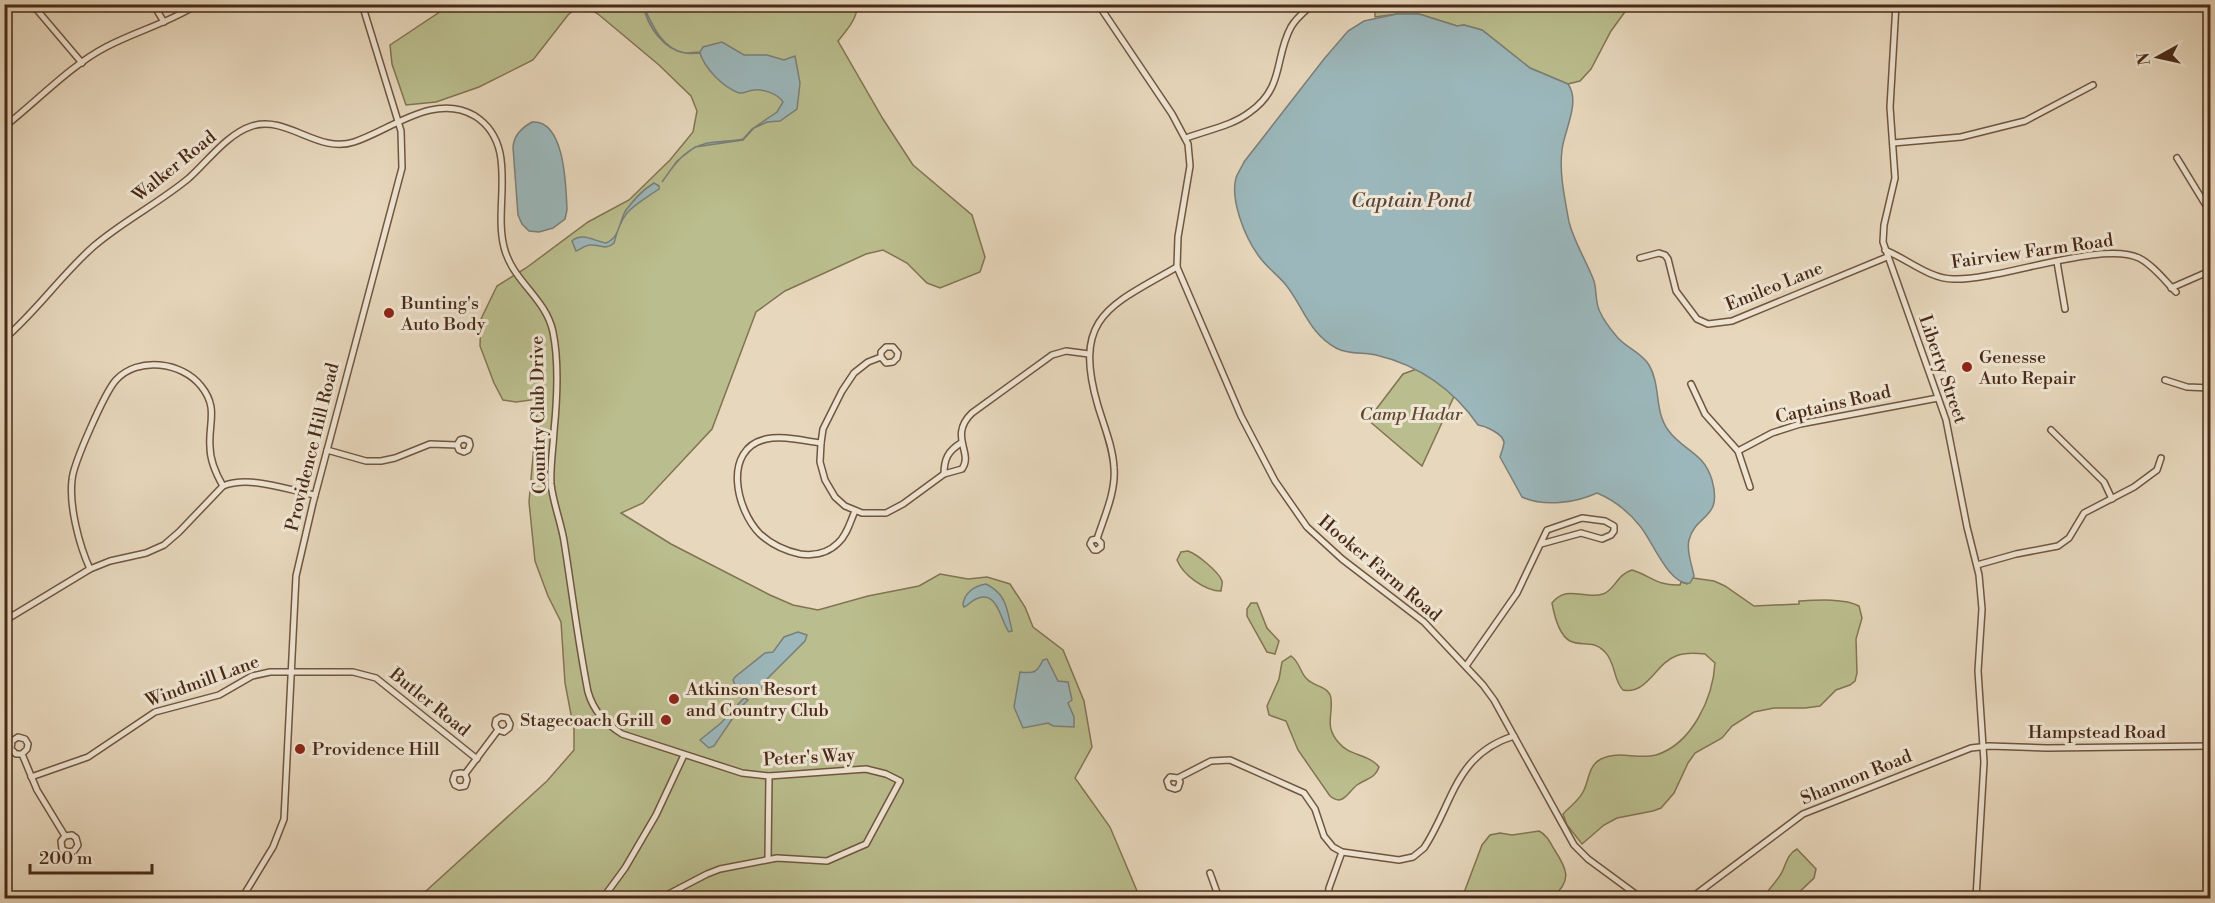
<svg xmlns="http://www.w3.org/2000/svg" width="2215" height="903" viewBox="0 0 2215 903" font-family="'Libre Bodoni',serif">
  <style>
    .green { fill: #babd8d; stroke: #827452; stroke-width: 1.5 }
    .water { fill: #9bb7bb; stroke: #7a7f79; stroke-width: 1.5 }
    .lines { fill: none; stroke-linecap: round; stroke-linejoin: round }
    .minor-casing { stroke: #705540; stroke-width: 8 }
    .minor { stroke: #efe5d3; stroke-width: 5 }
    .poi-dot { fill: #8f2418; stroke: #efe5d3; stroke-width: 2 }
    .labels { text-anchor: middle; stroke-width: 6; stroke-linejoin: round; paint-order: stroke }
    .street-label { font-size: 18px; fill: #492a17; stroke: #efe5d3 }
    .poi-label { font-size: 18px; fill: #492a17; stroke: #efe5d3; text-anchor: start }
    .park-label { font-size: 18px; font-style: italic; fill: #60472f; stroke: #efe5d3 }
    .water-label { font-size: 20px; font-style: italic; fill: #594638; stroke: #efe5d3 }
  </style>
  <rect width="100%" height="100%" fill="#e7d7bc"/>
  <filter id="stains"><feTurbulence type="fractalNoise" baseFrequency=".00333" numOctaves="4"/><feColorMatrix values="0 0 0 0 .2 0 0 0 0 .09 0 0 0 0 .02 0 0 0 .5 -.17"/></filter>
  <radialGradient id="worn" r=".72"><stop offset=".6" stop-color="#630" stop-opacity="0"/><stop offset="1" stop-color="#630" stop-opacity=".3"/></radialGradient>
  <!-- green -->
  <g class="green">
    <path d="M1380,4l250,1 -19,26 -20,38 -11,12 -12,3 -38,-16 -48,-38 -18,-5 -7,1 -38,-12h-22l-22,3v-6z"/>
    <path d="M450,5v-1l130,1 -12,10 -35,45 -54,27 -43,15 -30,3 -14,-41 -2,-19z"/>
    <path d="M583,5h274c1,13 -11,26 -19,36l45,78 30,46 59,50 13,42 -5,15 -40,16 -13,-5 -20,-20 -24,-13 -17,4 -81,37 -29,21 -44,117 -69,74 -22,10 50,31 99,51 23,10 25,5 50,-14 51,-10 21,-12 28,5 19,-2 23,7 15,23 8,20 30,23 21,51 8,46 -17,31 35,49 30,71h-124l-8,-4 -18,4h-578l14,-7 121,-110 27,-31v-20l-9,-47 -4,-61 -13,-26 -13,-35 -6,-59 9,-103 -22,3 -13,-2 -9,-17 -14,-37 1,-27 16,-33 29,-18 62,-46 41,-22 41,-40 23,-28 4,-21 -6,-15 -32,-31 -61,-51z"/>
    <path d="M1422,367l34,25 -34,74 -54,-46 35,-46z"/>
    <path d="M1188,551c9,3 31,21 34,30 1,3 -1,7 -1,10 -16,0 -38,-16 -44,-31l4,-8z"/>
    <path d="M1632,570c19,6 25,16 48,15l1,-3 6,2 6,-6 21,3 11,5 29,20 45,-2v-3c17,-1 46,-3 60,5l3,12 -6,21 1,34 -2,8 -5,4 -14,5 -16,16 -15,2h-31l-20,4 -22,14 -10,12 -27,15 -7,10 -14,30 -13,15 -8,3 -36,7 -13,7 -22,19 -15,-19 -4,-11c7,-8 17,-14 21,-24 5,-11 5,-25 17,-31 17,-9 37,1 55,-4 36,-11 57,-57 59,-92l-10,-9c-9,-1 -20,-2 -29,2 -20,7 -29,39 -53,34 -10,-10 -7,-27 -18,-38 -12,-13 -24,-5 -35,-11 -11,-6 -16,-27 -18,-38 15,-19 32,-3 51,-9 12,-4 14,-20 29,-24z"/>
    <path d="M1251,603h6l10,25 12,13 -4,13 -8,-2 -20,-36v-7z"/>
    <path d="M1291,656c9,6 9,17 16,23 7,8 23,7 24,20 2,18 -7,27 8,44 10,13 30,11 40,24 -4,12 -12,11 -22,18 -9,7 -14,22 -27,11l-32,-46 -12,-29 -17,-6 -2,-9 12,-27 3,-17z"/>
    <path d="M1539,831c8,4 11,11 15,18 13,20 19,31 -2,49h-90l20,-53 8,-10 10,-2 12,2z"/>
    <path d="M1797,849l19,20 -2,9 -21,20h-31c6,-7 13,-15 19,-24 5,-9 6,-20 16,-25z"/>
  </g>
  <!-- water -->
  <g class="water">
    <path d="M643,5c8,17 18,44 42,48 5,0 10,-1 15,-1l3,-5 19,-5 22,13h23l17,5 11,-4 5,27 -3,26 -17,12 -13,1 -13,6 -11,12 -48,7 -18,14 -15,21c14,-20 26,-38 53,-40 9,-1 19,-1 28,-3l9,-10 25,-17 6,-10c-5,-8 -19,-13 -29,-12 -6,0 -9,4 -15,3 -16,-6 -34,-24 -39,-40 -5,0 -10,1 -15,0 -22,-3 -38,-28 -42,-48z"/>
    <path d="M1397,14h22l38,12 7,-1 18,5 48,38 38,16c13,18 -4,47 -6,66 -3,24 3,49 7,72 5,20 18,40 25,59 3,10 1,22 6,31 4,9 12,19 18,26 9,10 24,15 31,27 12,20 5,46 19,65 15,21 35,21 44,50 11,40 -16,33 -23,60 -3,11 3,25 5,36l-4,7c-21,3 -38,-43 -50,-57 -12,-15 -26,-26 -43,-33 -22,10 -53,14 -75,4l-22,-40c1,-4 4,-11 4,-15 -2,-9 -19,-16 -26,-17 -24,-35 -59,-60 -102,-70 -13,-3 -27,0 -40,-7 -27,-15 -32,-40 -50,-63 -9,-11 -20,-18 -28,-30 -13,-18 -28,-55 -22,-77 2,-6 6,-11 8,-16l80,-103 24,-28 16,-10z"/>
    <path d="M532,122c33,-3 34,65 35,88l-2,9 -12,9 -14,4 -10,-1 -7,-7 -4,-9 -5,-68c1,-12 8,-19 19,-25z"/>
    <path d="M654,183l5,3v3c-26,18 -36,19 -45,54 -8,8 -14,1 -24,2 -5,0 -10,5 -14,6l-4,-10c10,-9 22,0 34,2 14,-5 13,-22 20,-33 8,-10 16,-20 28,-27z"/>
    <path d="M986,584c21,10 21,26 26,47l-3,1c-8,-9 -11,-44 -33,-33 -5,2 -7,6 -12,8l-1,-2c1,-12 11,-19 23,-21z"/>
    <path d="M798,632l9,3 -2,6 -37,37 -8,12 -11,7 -3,-2 1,-3 -12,-7 -2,-5 2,-3 30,-24 8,-1 11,-15z"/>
    <path d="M1047,659l11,22 10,1 4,18 -4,3 6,14v10l-21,-1 -5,-3 -25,5 -9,-21 6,-35c15,2 17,0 23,-12z"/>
    <path d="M744,698l4,2 -9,9 -25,37 -5,2 -9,-8 21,-17z"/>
  </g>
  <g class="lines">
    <defs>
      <g id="minor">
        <path d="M32,4l50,59"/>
        <path d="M153,4l11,18"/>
        <path d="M1098,4l74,110 16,30 2,22 -12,71 -1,30 64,149 34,65 32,46 35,32 82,63 59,63 11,15 80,145 14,14 53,39"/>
        <path d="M1896,4l-6,103 5,71 -11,47 -1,17 63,178 21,107 12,48 3,34 -4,62 6,91 -8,136"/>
        <path d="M4,127c32,-25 67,-62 102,-80 30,-16 63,-24 92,-43"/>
        <path d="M1186,138c21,-8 46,-12 64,-26 35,-25 24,-54 41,-85 5,-9 14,-16 22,-23"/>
        <path d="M1893,143l68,-6 64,-16 68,-36"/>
        <path d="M2177,158l33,54"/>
        <path d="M1885,250c22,9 45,29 68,29 46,2 148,-39 186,-21 14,7 26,23 37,34"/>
        <path d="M1640,258l19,-5 6,2 3,4 8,32 21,28 11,5 24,-3 155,-64"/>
        <path d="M2057,262l8,47"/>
        <path d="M2171,288l39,-17"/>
        <path d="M4,339c33,-28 57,-64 90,-93 29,-25 65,-43 95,-68 19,-17 38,-44 63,-52 35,-11 66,28 102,16 37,-12 80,-50 121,-26 45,29 18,89 29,131 8,34 42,51 49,85 6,29 4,69 1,99 -1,18 -4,36 -3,53 2,19 10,38 13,57 8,50 14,101 24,151 6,20 17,31 34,42l120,39 27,3 97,-7 20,5 14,7 -34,63 -39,17 -50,-3 -57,11 -13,5 -46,24"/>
        <path d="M881,357v-5l5,-5h7l5,6 -1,5 -4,4 -7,1 -5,-6 -13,5 -14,11 -12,18 -19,38 -2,14 -1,19 5,18 10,17 10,9 17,7h24l17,-9 41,-30 18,-5c12,-16 -14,-33 10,-56l80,-58 14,-4 23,3"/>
        <path d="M2165,380l22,7 23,1"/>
        <path d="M1691,384l14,30 33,37 12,36"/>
        <path d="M2051,430l53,52 8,17"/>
        <path d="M821,443c-17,-2 -38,-8 -55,-4 -44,10 -30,71 -6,95 11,10 26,17 40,20 14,2 28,-1 38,-11 9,-8 12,-21 17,-32"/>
        <path d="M327,450l39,11h15l14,-3 35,-14 27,1 2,5 5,2 4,-2 2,-5 -1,-4 -5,-2 -4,1 -3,5"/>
        <path d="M1738,451l34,-18 28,-9 138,-26"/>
        <path d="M944,474c0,-15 4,-23 17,-31"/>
        <path d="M1097,539l4,4v4l-4,3h-3l-4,-6 2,-4 5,-1c7,-22 19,-47 17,-71 -1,-21 -10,-42 -16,-62 -26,-89 11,-100 79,-139"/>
        <path d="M1977,565l39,-11 42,-8 11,-8 15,-25 50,-26 23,-17 4,-12"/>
        <path d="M90,569c-11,-24 -21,-63 -18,-89 1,-16 33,-88 44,-100 22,-24 66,-18 85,6 18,22 7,38 9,61 0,14 6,27 13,39"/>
        <path d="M4,621l86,-52 20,-8 36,-8 18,-8 15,-13 44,-46c27,-11 64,4 92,9"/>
        <path d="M1466,666l51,-73 30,-63 35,-12 23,3 9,5v5l-3,4 -9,4 -21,-6 -40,11"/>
        <path d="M22,754l5,-5 1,-5 -3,-5 -7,-2 -6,4 -1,8 5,5h6l15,36 28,46 -4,5 1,8 5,3 7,-1 4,-6 -2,-7 -4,-3 -7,1"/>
        <path d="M465,774l2,6 -2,6 -6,1 -4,-2 -2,-5 2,-6 6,-1 4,1 33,-44 6,2 5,-4 1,-4 -3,-6 -6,-1 -5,3 -1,5 3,5"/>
        <path d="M31,777l57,-20 67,-45 64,-17 33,-19 18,-4h83l23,6 101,81"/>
        <path d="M1178,778l2,4 -2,6 -3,1 -6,-2 -2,-6 3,-4 8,1 33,-17 19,-1 74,33 11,16 9,27 9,11 9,5 57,8 14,-3 11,-9c29,-44 31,-94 90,-112"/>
        <path d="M768,859l1,-83"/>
        <path d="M1210,873l9,25"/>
        <path d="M242,898l31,-51 11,-28 12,-243 17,-73 89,-335 -1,-37 -39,-127"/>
        <path d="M603,898l22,-30 31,-53 28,-60"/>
        <path d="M1328,898l1,-10 13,-36"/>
        <path d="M1691,898l112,-84 168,-66 18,-2 58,2 163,-2"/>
      </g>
    </defs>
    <!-- minor casing -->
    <use href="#minor" class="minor-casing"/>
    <!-- minor -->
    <use href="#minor" class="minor"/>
  </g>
  <!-- markers -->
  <g class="poi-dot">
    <circle cx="389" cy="313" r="6"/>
    <circle cx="1967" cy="367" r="6"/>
    <circle cx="674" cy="699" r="6"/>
    <circle cx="666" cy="720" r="6"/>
    <circle cx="300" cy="749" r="6"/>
  </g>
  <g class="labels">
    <!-- street labels -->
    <g class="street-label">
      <text transform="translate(174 166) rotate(-39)" y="6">Walker Road</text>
      <text transform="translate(2032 251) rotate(-8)" y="6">Fairview Farm Road</text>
      <text transform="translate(1774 286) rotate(-22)" y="6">Emileo Lane</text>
      <text transform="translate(1943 369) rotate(71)" y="6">Liberty Street</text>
      <text transform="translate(1833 404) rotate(-13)" y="6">Captains Road</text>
      <text transform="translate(538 415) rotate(-91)" y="6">Country Club Drive</text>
      <text transform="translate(312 447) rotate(-76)" y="6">Providence Hill Road</text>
      <text transform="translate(1380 568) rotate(40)" y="6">Hooker Farm Road</text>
      <text transform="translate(202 681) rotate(-20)" y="6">Windmill Lane</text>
      <text transform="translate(430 702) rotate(39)" y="6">Butler Road</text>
      <text x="2097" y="738">Hampstead Road</text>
      <text transform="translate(809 757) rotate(-3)" y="6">Peter's Way</text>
      <text transform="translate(1856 777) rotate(-22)" y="6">Shannon Road</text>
    </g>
    <!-- poi labels -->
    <g class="poi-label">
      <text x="401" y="309">Bunting's<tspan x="401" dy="21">Auto Body</tspan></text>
      <text x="1979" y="363">Genesse<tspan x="1979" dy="21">Auto Repair</tspan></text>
      <text x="686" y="695">Atkinson Resort<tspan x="686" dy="21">and Country Club</tspan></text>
      <text x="654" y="726" text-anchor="end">Stagecoach Grill</text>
      <text x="312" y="755">Providence Hill</text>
    </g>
    <!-- park labels -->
    <g class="park-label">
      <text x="1411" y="420">Camp Hadar</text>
    </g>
    <!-- water labels -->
    <g class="water-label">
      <text x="1411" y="207">Captain Pond</text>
    </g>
  </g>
  <!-- margin -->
  <rect width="2215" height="903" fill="none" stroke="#e7d7bc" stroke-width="24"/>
  <rect x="6" y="6" width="2203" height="891" fill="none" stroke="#492a17" stroke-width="3"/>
  <rect x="12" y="12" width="2191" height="879" fill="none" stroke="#492a17" stroke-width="1.5"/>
  <!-- north arrow -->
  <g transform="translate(2158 57) rotate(262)" stroke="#efe5d3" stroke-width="4.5" paint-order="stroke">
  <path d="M0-4.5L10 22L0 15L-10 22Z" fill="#492a17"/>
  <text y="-9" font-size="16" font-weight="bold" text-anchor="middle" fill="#492a17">N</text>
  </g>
  <!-- scale -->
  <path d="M30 864v9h122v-9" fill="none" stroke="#492a17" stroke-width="3"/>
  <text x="39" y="864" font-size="18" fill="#492a17" stroke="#efe5d3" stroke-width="4.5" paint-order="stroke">200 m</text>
  <rect width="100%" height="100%" filter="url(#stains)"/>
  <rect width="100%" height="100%" fill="url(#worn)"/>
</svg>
